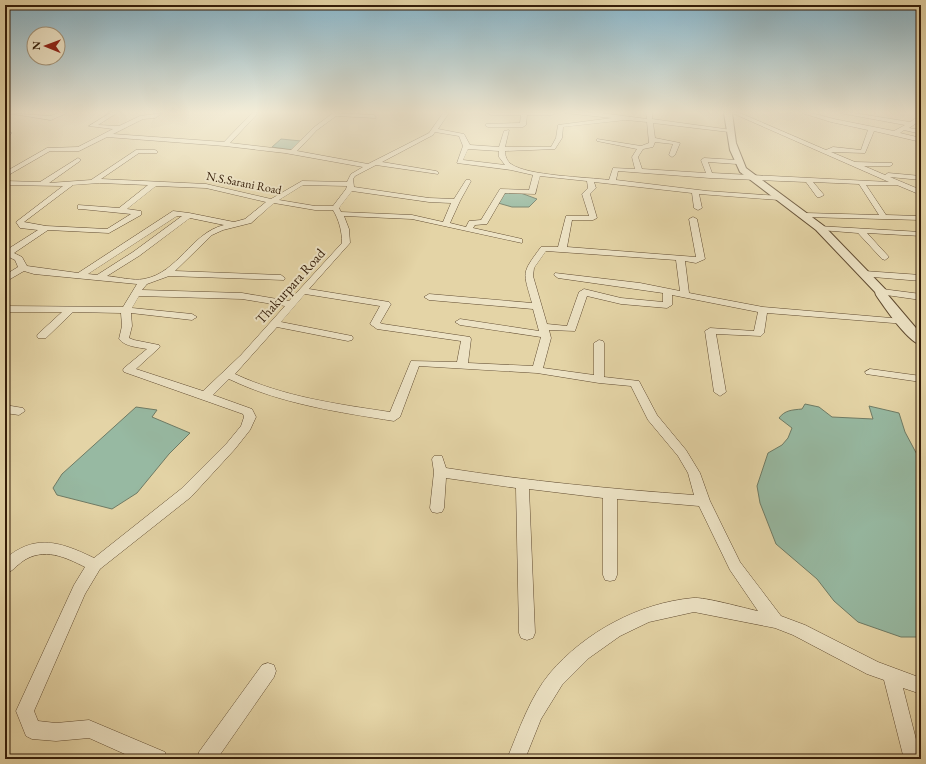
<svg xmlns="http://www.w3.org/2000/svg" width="926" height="764" viewBox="0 0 926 764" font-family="'EB Garamond',serif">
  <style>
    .water { fill: #97b9a2; stroke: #6f7b65 }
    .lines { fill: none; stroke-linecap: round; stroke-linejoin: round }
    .minor-casing { stroke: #604b30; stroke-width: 1 }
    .tertiary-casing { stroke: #604b30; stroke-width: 2 }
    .minor { fill: #ede3c5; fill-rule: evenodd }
    .tertiary { fill: #ede3c5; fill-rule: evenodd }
    .labels { text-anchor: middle; stroke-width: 4; stroke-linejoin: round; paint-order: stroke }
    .far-street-label { font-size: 12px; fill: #341d09; stroke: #ede3c5 }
    .street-label { font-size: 14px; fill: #341d09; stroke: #ede3c5 }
  </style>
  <rect width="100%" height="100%" fill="#e4d4a6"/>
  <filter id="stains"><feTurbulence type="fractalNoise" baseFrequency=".005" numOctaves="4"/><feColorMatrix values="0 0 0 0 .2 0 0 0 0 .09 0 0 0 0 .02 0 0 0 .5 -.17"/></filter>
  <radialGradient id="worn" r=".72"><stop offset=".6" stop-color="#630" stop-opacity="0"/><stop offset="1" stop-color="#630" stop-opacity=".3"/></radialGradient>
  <!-- water -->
  <g class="water">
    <path d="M281,139l20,2 -8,9 -21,-3z"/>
    <path d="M518,192l19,7 -8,8h-17l-14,-4 5,-10z"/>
    <path d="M805,404l14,3 13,10 41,2 -4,-13 30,7 6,19 16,30v175h-20l-43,-15 -24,-21 -17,-22 -41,-35 -16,-41 -3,-17 11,-33 14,-8 6,-7 4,-10 -13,-10c6,-8 13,-8 23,-9z"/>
    <path d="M136,407l21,3 -5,7 38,16 -21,21 -32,39 -25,16 -55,-14 -4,-7 9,-14z"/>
  </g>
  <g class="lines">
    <defs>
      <g id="minor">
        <path d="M7,113l43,3 9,-3h8l-16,7z"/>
        <path d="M110,113h7l-19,12 21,1 21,-10 23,-3 -8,5 -12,1 -30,15 111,8 28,-29h6l-28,30 61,7 22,-22 20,-15 41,2 2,3 -40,-2 -19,14 -20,21 71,13 61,-31 14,-20h6l-11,16 26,5 6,11 29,2 5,-16 5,-1 -4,17h46l5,-9 2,-13 54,-7 -47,-5h36l46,6 -1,-6h6v6l80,11 -3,2 -76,-9 2,15 25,5 -5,12 -3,2 -3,-2 4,-11 -18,-2 -2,5 -10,2 -5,8 4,12 64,4 -5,-13 3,-2 33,2 3,2 -3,2 -29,-2 4,11 177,9 -157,-69h8l86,37 7,-3 28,3 7,-20 -37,-8 -29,-9h9l23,6 60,12 11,-6 -65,-12h14l56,9 11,-7v5l-12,8 12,2v4l-17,-4 -4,3 21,5v4l-47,-11 -9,22 -34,-1 24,10 37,1v2l-2,1h-26l21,9 3,-2 33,3v4l-31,-3 31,13v5l-24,-10h-31l20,30 35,1v4l-116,-3 -4,-2 4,-2 74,2 -20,-31 -46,-2 11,13 -4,2h-3l-11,-15 -96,-4 -92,-7 -2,9 91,11 72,5 4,2 -4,2 -80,-6 3,14 -4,2 -4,-2 -2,-15 -98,-11 2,6 -6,6 7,24 -4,2h-21l-5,27 129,10 -7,-38 4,-2 4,2 8,40 -9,4 -11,-2 4,32 74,14 140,12 3,1 2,2 -2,2 -139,-11 -3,20 -3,3 -45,-2 10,58 -6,4 -6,-4 -9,-61 5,-3 44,3 4,-19 -86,-17v10l-5,3 -46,-4 -34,-8 -12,35 -26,-1 2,8 -8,30 51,7v-32l5,-3 4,1 1,2v34l35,4 18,34 29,35 14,23 10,28 30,61 41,54 24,9 73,37 43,16v16l-18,-6 18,71h-17l-20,-79 -17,-6 -74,-39 -18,-7 -81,-16 -45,10 -29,14 -31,22 -27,27 -21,34 -16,40h-18c12,-29 23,-62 43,-86 35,-41 89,-70 143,-75 13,-1 50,10 65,13l-28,-41 -31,-64 -82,-7v76l-2,5 -5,1 -5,-1 -2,-5v-77l-74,-9 6,144 -2,5 -6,2 -6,-2 -2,-5 -3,-145 -70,-10 -2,30 -2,4 -5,1 -5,-1 -2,-4 4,-36 -2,-13 2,-3h8l4,12c82,13 165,21 248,27l-6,-22 -10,-17 -30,-36 -17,-34 -32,-3 -62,-10 -118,-7 -19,51 -6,4c-56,-9 -113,-17 -165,-42l-16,16 39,14 4,8 -6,13 -15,19 -44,48 -91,72 -15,25 -51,117 4,10 18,2 33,-3 76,32 2,7h-31l-47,-21 -33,3 -24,-2 -6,-3 -10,-25 58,-126 11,-18c-20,-10 -41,-20 -62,-6 -7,5 -11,11 -18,13v-15c30,-26 56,-17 89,-1l87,-69 46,-46 14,-17 3,-9 -1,-3 -119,-42 -1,-2 1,-2 23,-19c-10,-2 -21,-2 -28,-10l3,-13 -1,-13 -48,-1 -27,26h-8l-1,-2 1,-2 24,-22h-57v-6l118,1 14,-23 -103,-10 -10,-3 -19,11v-7l13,-8 -3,-7 -10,-5v-6h3l30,-19 -18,-2 -4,-6 47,-36 -58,-1v-4l35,1 38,-24 3,2 -1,1 -31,22 42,-3 45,-30h19l2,1v2h-18l-38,26 105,5 65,15 31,-18 45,1 4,-8 12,-7 -78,-14 -60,-7 -118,-9 -28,14h-29l-45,26v-5l42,-24 31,-1 35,-18 -24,-3zM626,120l21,2 2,21 -8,3 -44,-7v2l40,8 -5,8 3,12 -22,-1 -4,12c-22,-3 -81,-4 -98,-16 -4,-3 -6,-8 -6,-13l50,-2 7,-11 1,-11zM435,132l24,4 4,10 -6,17 54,7 22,5 -4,15 -29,-1 -19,31 -12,1 -3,6 -16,-4 10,-22 11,-20 -1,-1h-4l-12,19 -25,-1 -75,-11 -1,-8 2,-3 21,-11 62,9v-2l-2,-1 -54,-9 51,-27zM468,149l31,2v6l6,8 -42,-5zM540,176l47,5 1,7 -6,6 7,22h-23l-8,31h-17c-20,27 -18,24 -9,56l-103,-9 -5,3 5,3 104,9 6,22 -79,-12 -5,3 5,3 81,12 -8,29 -65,-3 3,-24 -1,-2 -87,-13 -3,-1 11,-19 -2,-2 -80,-13 41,-46 -1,-14 -5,-13 68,3 110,24v-4l-49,-11 2,-3 12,-1 18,-31 30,1zM100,183l48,2 -29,23 -41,-3v4h3l50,5 -24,15 -61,-3 -22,-4 49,-37zM303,185l44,1 -1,3 -13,17h-18l-36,-6zM156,186l50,2 60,14 -21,17 -11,3 -45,-9 -16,-2 -95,62 -51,-7 -5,-9 -8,-4 34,-23 61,3 32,-18v-4l-14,-2zM352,191l77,11 22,1 -8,19 -31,-7 -71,-3 -2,-4zM274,203l41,7h18c6,10 9,21 9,33l-53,58 -47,-8 -100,-3 5,-6 22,-8 115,4 1,-2 -4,-3 -106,-4 37,-36 11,-5 28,-7zM177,216h5l-49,36 -36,23 -9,-1zM190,218l34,7c-33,8 -46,48 -80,54 -11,2 -26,-2 -37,-3l32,-20zM546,251l130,9 4,31 -40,-8 -85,-10 -1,2 4,3 105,15v9l-42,-4 -37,-9 -5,3 -12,34 -20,-2 -14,-48 1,-8zM305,294l75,12 -10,18 7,5 84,12 -4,21 -46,-1 -21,51c-53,-8 -106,-15 -155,-38l42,-47 71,14 4,-1 1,-2 -1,-2 -71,-14zM139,296l103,3 43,7 -44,49 -38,36 -67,-22 24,-22 -1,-2 -25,-5 -5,-2 3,-12 -1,-13 61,7 5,-3 -5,-3 -60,-6z"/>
        <path d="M488,113h67l-3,2h-25l-1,10 -3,2h-35l-2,-1v-2l34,-1 1,-8h-30z"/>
        <path d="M5,130l7,3 -7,5z"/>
        <path d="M817,226l104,6v4l-54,-3 22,24 -4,3 -3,-1 -24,-26 -38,-3 -4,-2z"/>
        <path d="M864,271l57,4v6l-60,-5 -1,-2z"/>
        <path d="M882,289l39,5v6l-42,-6 -2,-2z"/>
        <path d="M870,369l51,7v6l-55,-8 -1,-2z"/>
        <path d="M5,405l18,3 2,3 -6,4 -14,-2z"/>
        <path d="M268,663l6,2 2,6 -2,6 -57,82h-20l2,-7 63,-87z"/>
      </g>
      <path id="tertiary" d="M724,113h8l4,30 10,25 78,58 62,64 1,4 34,40v11c-14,-4 -36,-37 -45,-50l-1,-3 -59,-62 -76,-58 -10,-22z"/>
    </defs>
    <!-- minor casing -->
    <use href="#minor" class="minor-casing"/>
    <!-- tertiary casing -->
    <use href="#tertiary" class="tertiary-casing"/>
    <!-- minor -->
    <use href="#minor" class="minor"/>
    <!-- tertiary -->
    <use href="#tertiary" class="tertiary"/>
  </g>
  <!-- sky -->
  <linearGradient id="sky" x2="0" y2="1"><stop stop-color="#87b6cc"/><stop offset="0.51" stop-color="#f3ecd7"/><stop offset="1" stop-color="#f3ecd7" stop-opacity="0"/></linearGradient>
  <rect width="926" height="220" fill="url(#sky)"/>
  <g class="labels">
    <!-- far-street labels -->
    <g class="far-street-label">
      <text transform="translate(244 183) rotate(11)" y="4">N.S.Sarani Road</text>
    </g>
    <!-- street labels -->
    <g class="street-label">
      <text transform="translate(290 286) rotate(-48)" y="5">Thakurpara Road</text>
    </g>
  </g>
  <!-- margin -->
  <rect width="926" height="764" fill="none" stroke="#e4d4a6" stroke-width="20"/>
  <rect x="6" y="6" width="914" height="752" fill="none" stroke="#341d09" stroke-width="2"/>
  <rect x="10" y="10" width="906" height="744" fill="none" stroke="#341d09"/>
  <!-- north arrow -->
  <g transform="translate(46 46) rotate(271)"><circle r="19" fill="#ede3c5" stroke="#a3947a"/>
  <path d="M0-3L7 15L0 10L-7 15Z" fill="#8f2418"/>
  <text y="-6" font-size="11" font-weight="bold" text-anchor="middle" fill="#341d09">N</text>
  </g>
  <rect width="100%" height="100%" filter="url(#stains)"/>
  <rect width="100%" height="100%" fill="url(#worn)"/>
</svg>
